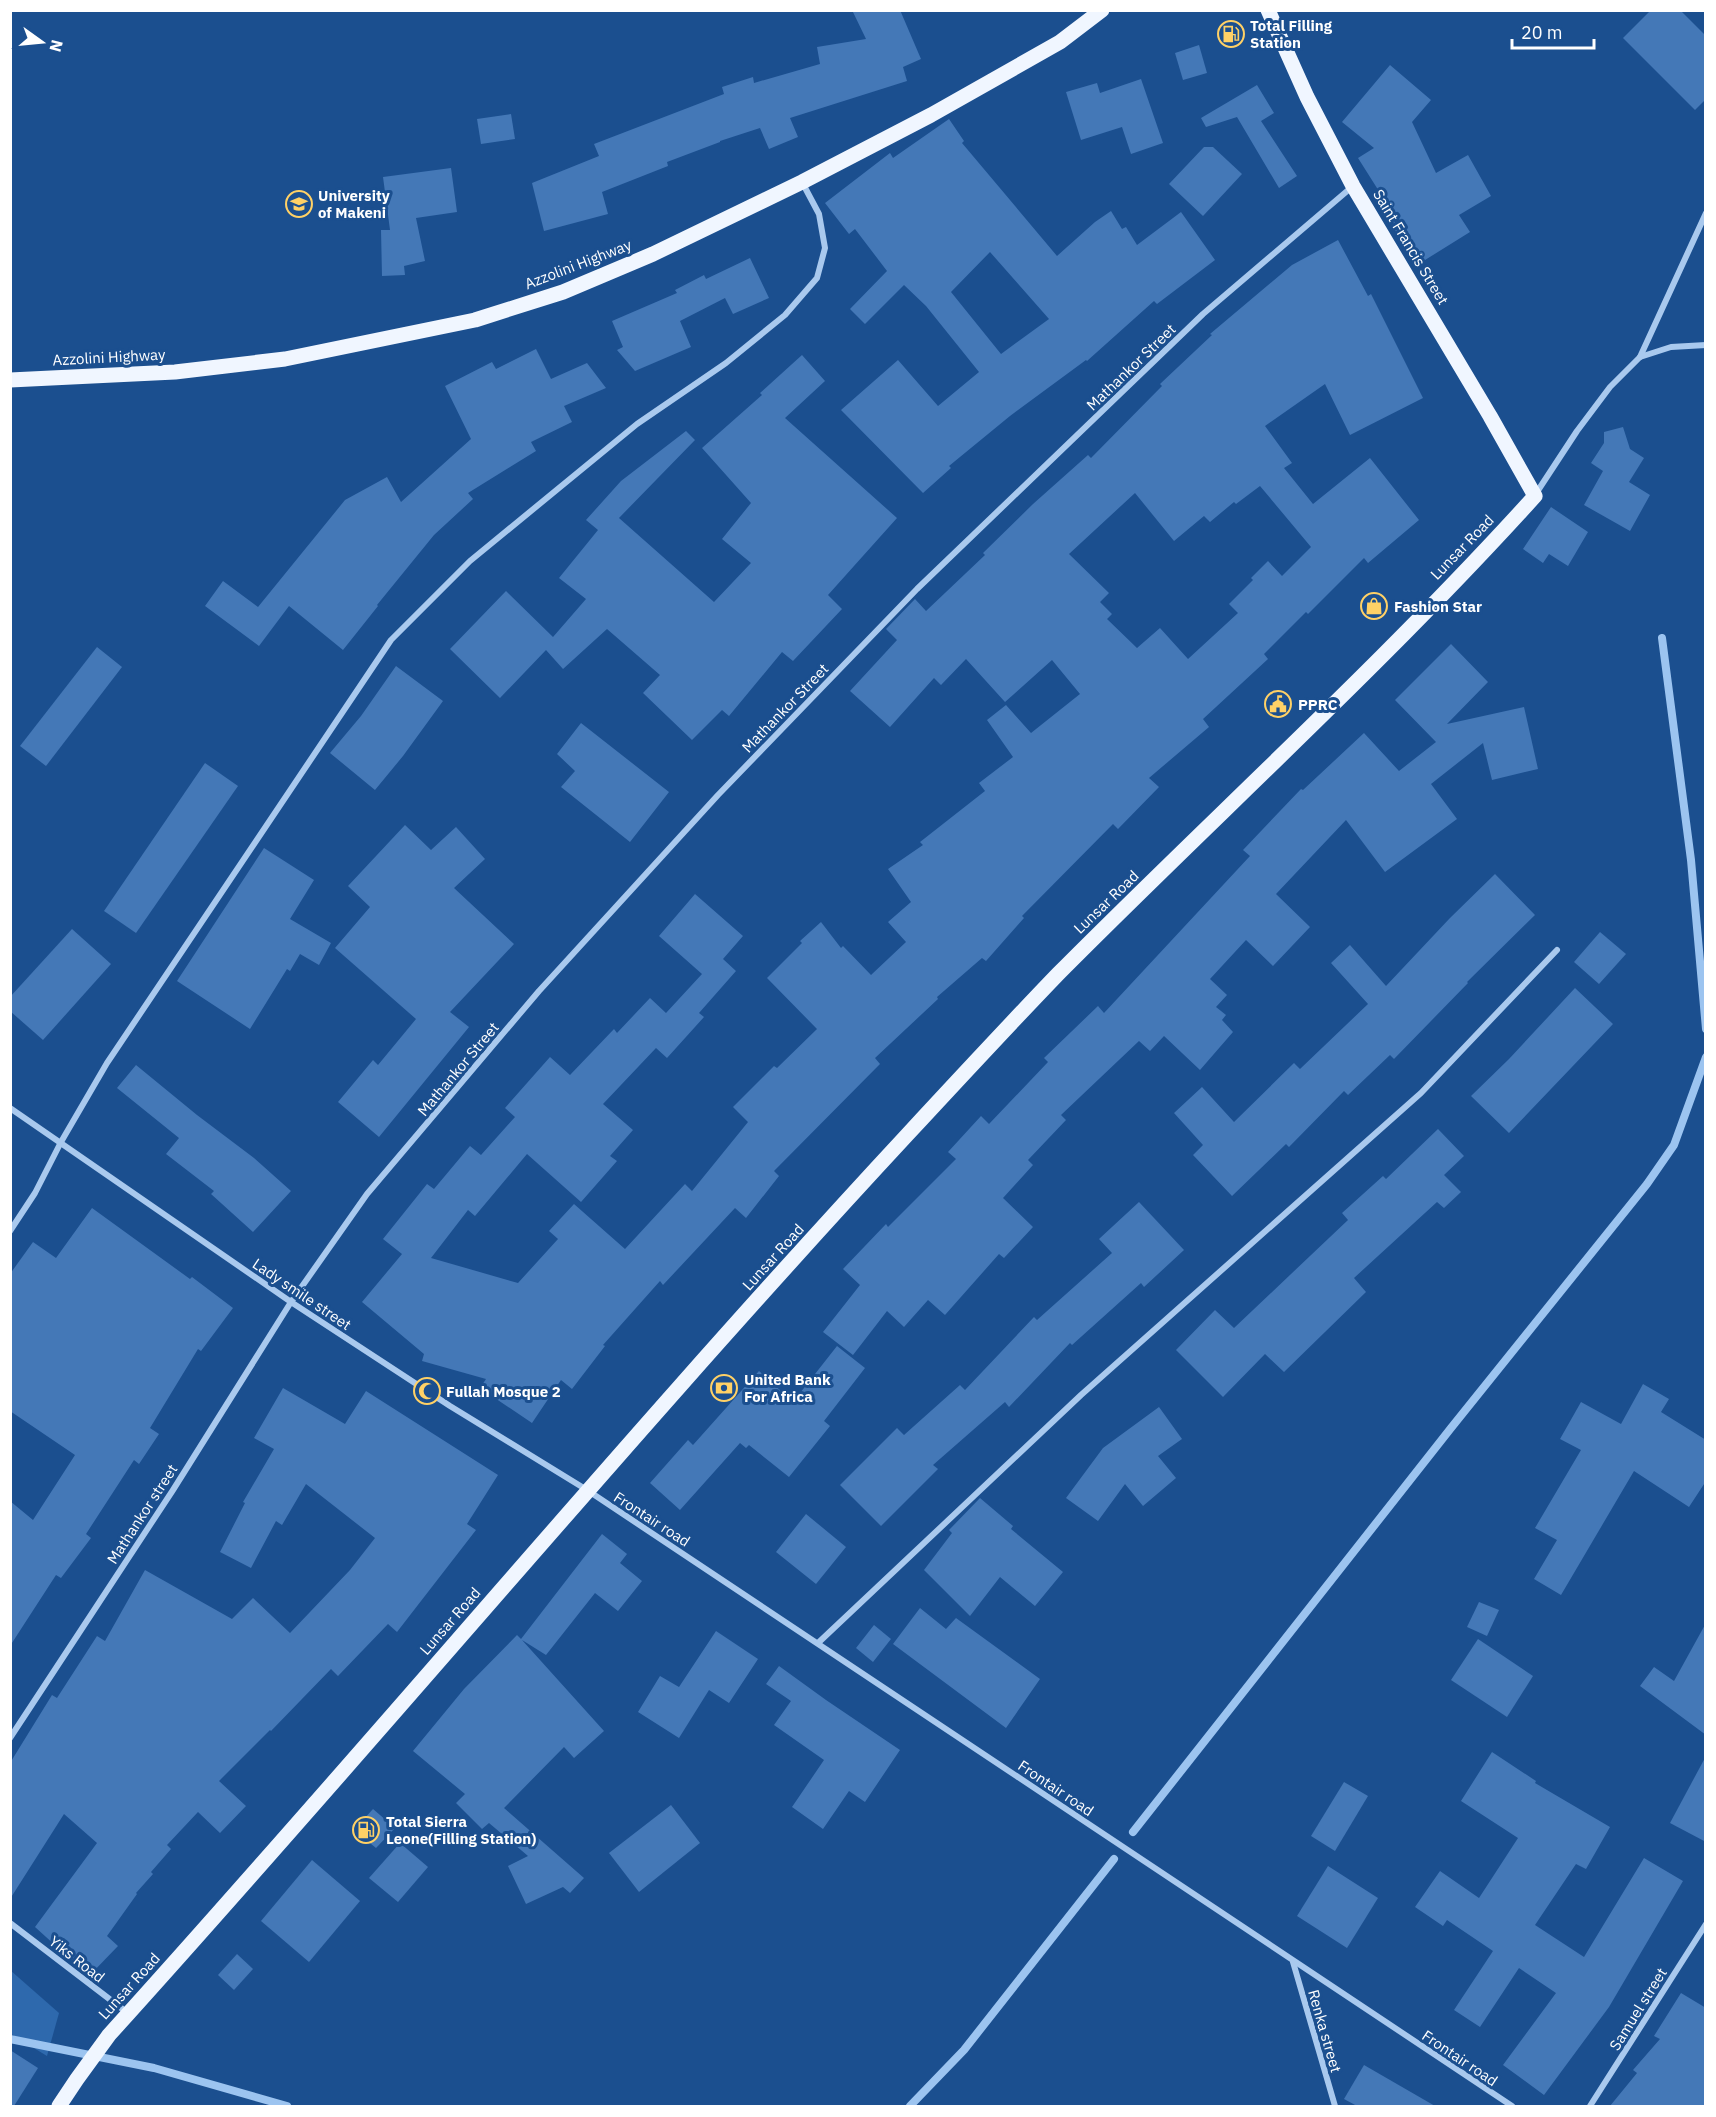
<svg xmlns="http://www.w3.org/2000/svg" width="1716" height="2117" font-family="'IBM Plex Sans',sans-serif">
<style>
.green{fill:#2e69ad}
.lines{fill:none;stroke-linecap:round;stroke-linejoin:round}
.stream{stroke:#9cc4f0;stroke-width:8}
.building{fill:#4478b7;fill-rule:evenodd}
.street{stroke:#a9c9ee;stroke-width:6}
.primary{stroke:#f0f6ff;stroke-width:15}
.labels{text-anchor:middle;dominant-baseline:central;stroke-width:6;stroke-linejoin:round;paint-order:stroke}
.poi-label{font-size:15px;font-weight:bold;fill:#fff;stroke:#1b4f8f;text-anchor:start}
.street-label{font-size:15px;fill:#fff;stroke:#1b4f8f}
</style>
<rect width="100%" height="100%" fill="#1b4f8f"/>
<path class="green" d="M10,1970L59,2013L47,2056L11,2034Z"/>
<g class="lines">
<g class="stream">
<path d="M1662,638L1691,860L1706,1029"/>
<path d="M1133,1832L1451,1428L1647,1184L1674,1145L1706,1057"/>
<path d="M10,2039L154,2068L287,2106"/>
<path d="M910,2106L964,2050L1114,1859"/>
</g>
</g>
<g class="building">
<path d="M852,10H900L921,59L903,67L907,81L790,118L798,137L769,149L760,128L720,141V142L667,162L668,166L602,192L608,214L544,231L532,183L599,156L594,144L724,94L722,87L753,77L754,83L820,64L817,47L866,39Z"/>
<path d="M1651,10H1680L1706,36V99L1695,110L1623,38Z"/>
<path d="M1199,45L1207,73L1183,80L1175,53Z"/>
<path d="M1390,65L1431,100L1412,122L1436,173L1468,155L1491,196L1459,215L1470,232L1417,265L1388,219L1394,215L1358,158L1374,148L1342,122Z"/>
<path d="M1141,79L1163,143L1131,154L1122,127L1081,140L1066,92L1097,83L1100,93Z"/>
<path d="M1257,85L1274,113L1261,121L1297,176L1279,188L1237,117L1206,127L1201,118Z"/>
<path d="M511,114L515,139L481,144L477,119Z"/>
<path d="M949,119L964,141L962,143L1057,256L1095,222L1111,211L1122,229L1126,227L1137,245L1181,212L1215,260L1157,304L1154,301L1087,361L1086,360L1010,416L949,466L951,468L923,493L841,410L898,360L938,406L979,372L926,306L904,285L865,324L850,309L887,271L855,229L849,234L825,203L890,153L893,158ZM990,252L1049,319L1001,354L951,292Z"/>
<path d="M1204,147H1213L1242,174L1203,216L1169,184Z"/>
<path d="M451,168L457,212L416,218L425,261L404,266L405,275L382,276L381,230H390L383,177Z"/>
<path d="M1338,240L1368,296L1371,294L1423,398L1350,435L1325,384L1265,426L1292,463L1284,468L1313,504L1370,458L1419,520L1368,563L1364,558L1308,614L1306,612L1264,654L1268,659L1203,719L1209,727L1149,778L1159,787L1118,829L1113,824L1022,916L1024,918L986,961L982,958L937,997L938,999L875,1058L880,1064L774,1171L779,1176L746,1218L735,1208L663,1285L660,1281L603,1345L605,1346L572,1389L561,1380L532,1423L480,1388L486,1379L422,1361L424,1354L362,1302L402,1254L383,1239L427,1184L434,1189L470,1146L481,1155L515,1117L505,1108L550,1057L570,1075L614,1029L617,1033L650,998L666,1013L702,974L659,936L695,894L743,936L723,959L736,971L699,1013L704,1017L667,1058L656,1048L603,1104L633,1130L610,1156L617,1161L581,1202L527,1154L475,1216L468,1210L431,1258L518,1283L558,1239L549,1231L574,1204L625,1249L685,1184L692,1191L748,1122L733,1107L774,1066L777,1068L817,1029L767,978L802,943L800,941L821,922L841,948L843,946L871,975L906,942L888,922L911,902L888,869L923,845L920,842L985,791L979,783L1013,757L987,720L1006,705L1031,733L1080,694L1052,660L1005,702L966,659L941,685L934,678L890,727L850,691L897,640L886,629L915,599L926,611L985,555L983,553L1033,504L1088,455L1091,458L1162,386L1160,384L1212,335L1210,334L1292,265ZM1260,486L1311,547L1282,576L1268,561L1251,578L1253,580L1229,604L1238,613L1188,659L1160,628L1137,648L1107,619L1112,614L1100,602L1109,593L1069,554L1135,493L1174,541L1204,516L1210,522L1234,502L1236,504Z"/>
<path d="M750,258L769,298L733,314L725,298L680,321L691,347L635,371L617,350L623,347L612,321L677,293L675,290L704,275L706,279Z"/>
<path d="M536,349L551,379L587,363L606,388L564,406L572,422L531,442L536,451L468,493L473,499L434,535L377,605L378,606L343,650L289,606L259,646L205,606L223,581L258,607L345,500L387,477L401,502L471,439L445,386L492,362L496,369Z"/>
<path d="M802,355L825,381L785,418L897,518L828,595L842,609L793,661L782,652L729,716L722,710L692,740L643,693L660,675L607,629L563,669L546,650L500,698L450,649L506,591L553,637L586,599L559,578L598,530L586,520L621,481L686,431L695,440L619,518L714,602L751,563L722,539L751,503L702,448L762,395L760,393Z"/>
<path d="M1623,427L1630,449L1644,458L1629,482L1650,495L1630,531L1584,505L1603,471L1591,463L1604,443V432Z"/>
<path d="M1551,507L1588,532L1568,566L1549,554L1543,563L1523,549Z"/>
<path d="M1451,644L1488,682L1447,724L1524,707L1538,769L1492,780L1483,743L1431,784L1457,819L1385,872L1346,820L1276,894L1310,927L1273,966L1246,940L1210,979L1227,995L1216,1007L1226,1015L1222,1020L1233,1032L1200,1070L1164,1036L1150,1051L1139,1041L1061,1115L1066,1120L1028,1160L1033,1165L1003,1198L1033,1227L1004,1258L999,1254L945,1315L928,1300L904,1327L887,1311L853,1355L823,1332L860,1285L843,1269L886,1224L888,1227L956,1159L948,1152L981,1116L989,1124L1048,1062L1044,1058L1098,1006L1104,1013L1250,856L1243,850L1301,789L1303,790L1364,733L1399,771L1436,742L1395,700Z"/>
<path d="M97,647L122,667L46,766L20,746Z"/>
<path d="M396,666L443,701L403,756L375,790L330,753L361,716Z"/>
<path d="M581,723L669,792L630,842L561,787L575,771L557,754Z"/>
<path d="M205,763L238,786L136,933L104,911Z"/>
<path d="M405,825L431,850L456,827L485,859L454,888L514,944L450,1012L469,1027L379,1137L338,1102L373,1060L378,1065L416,1019L335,948L370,907L348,886Z"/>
<path d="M264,848L314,880L290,919L331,943L319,965L300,954L290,971L287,969L250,1029L177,981Z"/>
<path d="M1495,874L1535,915L1467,982L1468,983L1394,1059L1390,1055L1348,1095L1344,1091L1289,1147L1286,1144L1232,1196L1193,1155L1203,1145L1174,1113L1202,1087L1234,1122L1294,1063L1300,1069L1368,1004L1331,963L1350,945L1386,986L1450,918Z"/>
<path d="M72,929L111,964L43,1040L10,1011V997Z"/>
<path d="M1600,932L1626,954L1599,984L1574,962Z"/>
<path d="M1575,988L1613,1024L1509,1133L1471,1096L1509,1059Z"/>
<path d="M136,1065L197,1115L254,1158L291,1191L253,1232L211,1194L214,1191L166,1154L179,1138L117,1088Z"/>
<path d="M1438,1129L1464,1156L1444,1175L1461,1192L1444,1208L1437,1202L1354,1278L1366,1292L1284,1372L1265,1354L1223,1397L1176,1350L1215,1310L1234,1328L1348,1220L1342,1213L1383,1176L1386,1179Z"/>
<path d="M1139,1202L1184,1250L1144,1287L1141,1283L1072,1345L1070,1343L1009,1407L1005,1402L933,1465L938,1469L881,1526L840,1485L897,1428L904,1435L960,1385L965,1390L1034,1317L1037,1320L1112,1253L1099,1239Z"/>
<path d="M92,1208L190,1279L192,1277L233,1308L201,1351L198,1349L150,1428L159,1434L139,1464L134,1460L86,1534L91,1538L61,1578L56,1575L10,1646V1501L33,1520L75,1455L10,1411V1274L33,1242L56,1258Z"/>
<path d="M837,1346L865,1368L824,1421L830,1426L789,1477L749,1445L746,1448L740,1443L680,1510L650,1483L688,1440L693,1445L759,1371L793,1402Z"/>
<path d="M1643,1384L1669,1399L1661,1412L1706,1440V1481L1689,1507L1634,1471L1561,1595L1534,1579L1557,1540L1535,1528L1581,1450L1560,1439L1581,1402L1621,1424Z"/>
<path d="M283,1388L345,1424L366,1391L498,1475L467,1524L476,1530L397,1632L388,1624L338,1676L331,1669L271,1731L270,1730L219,1781L246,1806L220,1833L198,1812L167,1845L171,1849L151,1872L153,1874L136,1893L137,1894L107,1936L118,1946L89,1976L35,1927L97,1843L64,1814L10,1899V1763L52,1695L57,1698L97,1636L105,1641L145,1570L232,1619L253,1598L290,1633L350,1570L375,1538L306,1484L282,1525L276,1521L251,1568L220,1552L245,1503L243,1502L274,1449L254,1438Z"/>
<path d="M1159,1407L1182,1439L1158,1456L1176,1478L1143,1506L1125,1484L1098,1521L1066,1498L1103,1448Z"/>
<path d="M980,1498L1013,1526L1011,1529L1063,1572L1035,1606L1000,1577L970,1616L924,1570L952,1533L949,1530Z"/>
<path d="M806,1514L846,1547L816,1584L776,1552Z"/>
<path d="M602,1534L627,1554L620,1563L642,1581L618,1611L595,1593L546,1655L522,1640L604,1731L574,1758L564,1747L504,1808L584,1878L570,1893L563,1887L526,1904L508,1866L528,1856L489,1823L482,1829L456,1803L465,1794L413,1751L464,1689L517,1635L521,1639Z"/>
<path d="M1479,1602L1499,1610L1487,1636L1467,1627Z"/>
<path d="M920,1608L946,1629L956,1618L1040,1679L1006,1728L893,1644Z"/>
<path d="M1706,1623V1735L1640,1686L1654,1667L1674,1681Z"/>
<path d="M874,1625L891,1639L873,1662L856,1648Z"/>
<path d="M716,1631L758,1659L729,1703L709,1690L679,1738L638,1712L660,1676L679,1687Z"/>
<path d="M1478,1639L1533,1676L1507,1717L1451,1680Z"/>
<path d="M779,1666L826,1700L900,1750L865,1802L849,1791L823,1829L792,1807L824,1760L774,1725L791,1701L766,1684Z"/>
<path d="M1492,1752L1536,1781L1535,1783L1610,1827L1586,1869L1576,1864L1535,1925L1584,1957L1644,1858L1683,1881L1609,2007L1544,2095L1503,2065L1556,1993L1519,1968L1480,2027L1454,2010L1493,1951L1447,1920L1443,1926L1415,1907L1440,1871L1479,1898L1518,1838L1461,1801Z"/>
<path d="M1706,1756V1842L1670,1823Z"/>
<path d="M1344,1782L1368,1796L1335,1851L1311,1836Z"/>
<path d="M671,1805L700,1843L639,1892L609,1853Z"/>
<path d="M373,1809L395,1828L376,1848L354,1830Z"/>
<path d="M400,1843L428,1867L398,1902L369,1878Z"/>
<path d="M312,1860L360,1901L309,1962L261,1921Z"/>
<path d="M1328,1866L1378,1898L1347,1948L1297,1916Z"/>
<path d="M237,1954L253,1969L234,1990L218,1975Z"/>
<path d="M1681,1993L1706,2008V2106H1610L1637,2073L1633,2070L1660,2039L1654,2036Z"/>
<path d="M10,2050L38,2068L14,2106H10Z"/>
<path d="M1364,2065L1435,2106H1357L1344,2099Z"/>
</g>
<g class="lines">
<g class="street">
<path d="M1640,357L1706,213"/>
<path d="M1535,495L1577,431L1610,387L1640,357L1671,347L1706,345"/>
<path d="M10,1108L291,1302L450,1406L587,1490L1512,2106"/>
<path d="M10,1231L35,1193L61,1142L107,1063L391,640L470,561L637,424L726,363L785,315L817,278L825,248L819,214L802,182"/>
<path d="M818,1643L1081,1395L1421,1093L1557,950"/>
<path d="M10,1738L173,1490L291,1302L367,1194L539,991L718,795L917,589L1203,314L1353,186"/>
<path d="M10,1923L129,2014"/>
<path d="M1293,1962L1335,2106"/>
<path d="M1590,2106L1706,1924"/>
</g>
<g class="primary">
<path d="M10,380L175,372L285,359L475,320L563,292L653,254L802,182L931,115L1060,42L1102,10"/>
<path d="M59,2106L77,2079L109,2035C378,1738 634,1429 907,1135C957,1081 1007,1027 1058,974C1217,814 1384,663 1535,496L1490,416L1353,186L1307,97L1268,10"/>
</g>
</g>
<defs>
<symbol id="fuel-ring" viewBox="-11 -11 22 22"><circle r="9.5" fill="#1b4f8f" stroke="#ffd166" stroke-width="1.5"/><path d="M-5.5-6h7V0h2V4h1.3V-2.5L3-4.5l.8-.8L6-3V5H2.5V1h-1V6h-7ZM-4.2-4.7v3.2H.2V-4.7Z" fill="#ffd166"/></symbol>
<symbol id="university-ring" viewBox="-11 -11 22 22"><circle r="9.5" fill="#1b4f8f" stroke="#ffd166" stroke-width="1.5"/><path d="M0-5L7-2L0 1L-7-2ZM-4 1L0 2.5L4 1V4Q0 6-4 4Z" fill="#ffd166"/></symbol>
<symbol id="shop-ring" viewBox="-11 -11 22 22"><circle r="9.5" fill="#1b4f8f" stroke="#ffd166" stroke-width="1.5"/><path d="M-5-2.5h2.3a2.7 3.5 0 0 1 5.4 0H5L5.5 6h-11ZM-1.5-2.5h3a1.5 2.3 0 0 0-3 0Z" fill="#ffd166"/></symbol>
<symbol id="civic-ring" viewBox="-11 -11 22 22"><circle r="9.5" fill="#1b4f8f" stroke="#ffd166" stroke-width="1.5"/><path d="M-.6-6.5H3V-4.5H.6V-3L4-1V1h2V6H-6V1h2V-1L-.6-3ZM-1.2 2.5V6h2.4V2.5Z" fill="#ffd166"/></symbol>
<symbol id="bank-ring" viewBox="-11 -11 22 22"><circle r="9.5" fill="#1b4f8f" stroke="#ffd166" stroke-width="1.5"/><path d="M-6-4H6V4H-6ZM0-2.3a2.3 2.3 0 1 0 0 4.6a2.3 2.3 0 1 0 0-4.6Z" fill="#ffd166"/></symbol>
<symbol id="mosque-ring" viewBox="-11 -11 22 22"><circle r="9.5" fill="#1b4f8f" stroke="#ffd166" stroke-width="1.5"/><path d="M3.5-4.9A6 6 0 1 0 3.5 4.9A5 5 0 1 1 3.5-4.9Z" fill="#ffd166"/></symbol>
</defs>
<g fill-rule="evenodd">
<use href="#fuel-ring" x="1216" y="19" width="30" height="30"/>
<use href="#university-ring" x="284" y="189" width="30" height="30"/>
<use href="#shop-ring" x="1359" y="591" width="30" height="30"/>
<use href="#civic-ring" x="1263" y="689" width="30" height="30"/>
<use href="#bank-ring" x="709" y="1373" width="30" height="30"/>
<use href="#mosque-ring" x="412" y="1376" width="30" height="30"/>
<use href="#fuel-ring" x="351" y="1815" width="30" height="30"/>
</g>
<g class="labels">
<g class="poi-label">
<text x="1250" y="25">Total Filling<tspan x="1250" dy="17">Station</tspan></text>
<text x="318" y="195">University<tspan x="318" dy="17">of Makeni</tspan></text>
<text x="1394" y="606">Fashion Star</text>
<text x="1298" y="704">PPRC</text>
<text x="744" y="1379">United Bank<tspan x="744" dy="17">For Africa</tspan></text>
<text x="446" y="1391">Fullah Mosque 2</text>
<text x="386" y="1821">Total Sierra<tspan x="386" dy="17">Leone(Filling Station)</tspan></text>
</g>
<g class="street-label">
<text transform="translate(1411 247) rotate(59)">Saint Francis Street</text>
<text transform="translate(578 264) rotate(-21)">Azzolini Highway</text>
<text transform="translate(109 357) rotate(-3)">Azzolini Highway</text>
<text transform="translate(1131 367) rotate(-44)">Mathankor Street</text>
<text transform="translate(1462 547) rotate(-46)">Lunsar Road</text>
<text transform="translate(785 708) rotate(-46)">Mathankor Street</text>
<text transform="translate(1106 902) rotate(-44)">Lunsar Road</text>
<text transform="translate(458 1069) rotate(-50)">Mathankor Street</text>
<text transform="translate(773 1257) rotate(-48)">Lunsar Road</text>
<text transform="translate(302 1294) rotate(34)">Lady smile street</text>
<text transform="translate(142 1514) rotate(-57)">Mathankor street</text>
<text transform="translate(652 1519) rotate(33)">Frontair road</text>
<text transform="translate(450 1621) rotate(-49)">Lunsar Road</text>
<text transform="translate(1056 1788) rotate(34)">Frontair road</text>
<text transform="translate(77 1959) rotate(38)">Yiks Road</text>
<text transform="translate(129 1986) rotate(-48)">Lunsar Road</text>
<text transform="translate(1638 2009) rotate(-58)">Samuel street</text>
<text transform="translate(1325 2031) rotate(74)">Renka street</text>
<text transform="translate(1460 2058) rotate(34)">Frontair road</text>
</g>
</g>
<rect width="1716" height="2117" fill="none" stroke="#ffffff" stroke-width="24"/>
<g transform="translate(42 42) rotate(105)" stroke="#1b4f8f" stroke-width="4.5" paint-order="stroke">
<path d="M0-4.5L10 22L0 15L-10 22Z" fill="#ffffff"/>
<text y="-9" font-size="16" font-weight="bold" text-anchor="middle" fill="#ffffff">N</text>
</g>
<path d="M1512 39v9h82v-9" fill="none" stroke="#ffffff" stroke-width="3"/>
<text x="1521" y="39" font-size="18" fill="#ffffff" stroke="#1b4f8f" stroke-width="4.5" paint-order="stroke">20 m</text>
</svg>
